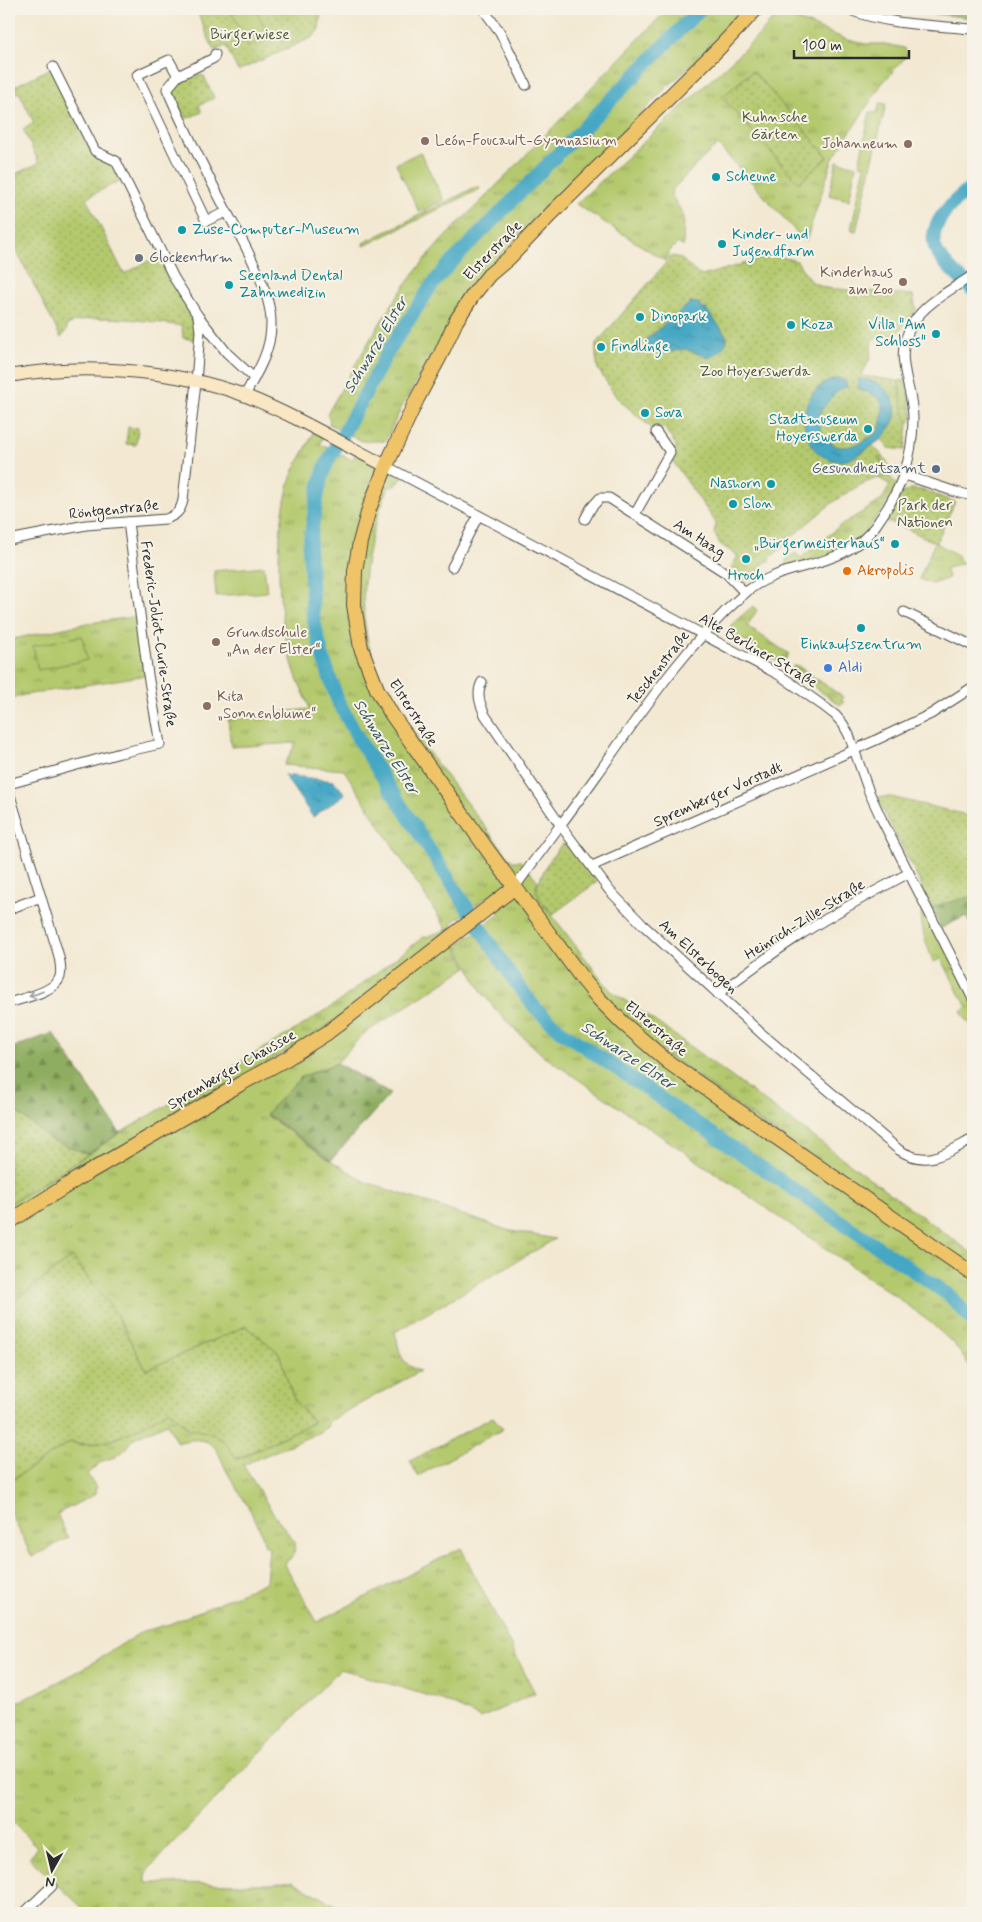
<svg xmlns="http://www.w3.org/2000/svg" width="982" height="1922" font-family="Mynerve,sans-serif">
<style>
.grass{fill:url(#grass-tufts);stroke:#707a4c;fill-rule:evenodd}
.forest{fill:url(#forest-firs);stroke:#5d6c46}
.park{fill:url(#park-dots);stroke:#707a4c}
.pitch{fill:#b4c96d;stroke:#707a4c}
.water{fill:url(#water-ripples);stroke:#386978}
.lines{fill:none;stroke-linecap:round;stroke-linejoin:round}
.river{stroke:#44a7c4;stroke-width:14}
.street-casing{stroke:#494844;stroke-width:11}
.secondary-casing{stroke:#494844;stroke-width:14}
.primary-casing{stroke:#494844;stroke-width:16}
.street{stroke:#fff;stroke-width:9}
.secondary{stroke:#f9e7c3;stroke-width:12}
.primary{stroke:#efc469;stroke-width:14}
.oneway{stroke:#a0a0a0}
.education-dot{fill:#8d6e63;stroke:#f7f3e8;stroke-width:2}
.culture-dot{fill:#0f9aa8;stroke:#f7f3e8;stroke-width:2}
.worship-dot{fill:#6b7280;stroke:#f7f3e8;stroke-width:2}
.service-dot{fill:#5c6f8a;stroke:#f7f3e8;stroke-width:2}
.food-dot{fill:#e8710a;stroke:#f7f3e8;stroke-width:2}
.shop-dot{fill:#3f7fe0;stroke:#f7f3e8;stroke-width:2}
.labels{text-anchor:middle;dominant-baseline:central;stroke-width:4;stroke-linejoin:round;paint-order:stroke}
.park-label{font-size:15px;fill:#545a3f;stroke:#f7f3e8}
.education-label{font-size:15px;fill:#785e54;stroke:#f7f3e8;text-anchor:start}
.culture-label{font-size:15px;fill:#0d838f;stroke:#f7f3e8;text-anchor:start}
.street-label{font-size:15px;fill:#2b2b2b;stroke:#f7f3e8}
.worship-label{font-size:15px;fill:#5b616d;stroke:#f7f3e8;text-anchor:start}
.service-label{font-size:15px;fill:#4e5e75;stroke:#f7f3e8;text-anchor:end}
.food-label{font-size:15px;fill:#c56008;stroke:#f7f3e8;text-anchor:start}
.shop-label{font-size:15px;fill:#366cbe;stroke:#f7f3e8;text-anchor:start}
.water-label{font-size:16px;font-style:italic;fill:#345661;stroke:#f7f3e8}
</style>
<defs>
<pattern id="grass-tufts" width="24" height="20" patternUnits="userSpaceOnUse" patternTransform="scale(1.25)"><rect width="24" height="20" fill="#b4c96d"/><path d="M3 7l-1-3M5 7V3M7 7l1-3M15 17l-1-3M17 17v-4M19 17l1-3" fill="none" stroke="#93a35a"/></pattern>
<pattern id="forest-firs" width="22" height="20" patternUnits="userSpaceOnUse" patternTransform="scale(1.25)"><rect width="22" height="20" fill="#8fad60"/><path d="M5 1l3.5 6h-7zM16 11l3.5 6h-7z" fill="#758d4f"/></pattern>
<pattern id="park-dots" width="8" height="8" patternUnits="userSpaceOnUse" patternTransform="scale(1.25)"><rect width="8" height="8" fill="#b4c96d"/><path d="M2 2h.1M6 6h.1" fill="none" stroke="#93a35a" stroke-width="1.8" stroke-linecap="round"/></pattern>
<pattern id="water-ripples" width="26" height="14" patternUnits="userSpaceOnUse" patternTransform="scale(1.25)"><rect width="26" height="14" fill="#44a7c4"/><path d="M2 4q2-2 4 0t4 0M15 11q2-2 4 0t4 0" fill="none" stroke="#39889f"/></pattern>
</defs>
<rect width="100%" height="100%" fill="#f7f3e8"/>
<filter id="ink" filterUnits="userSpaceOnUse"><feTurbulence type="fractalNoise" baseFrequency=".02" numOctaves="2"/><feDisplacementMap in="SourceGraphic" scale="10" xChannelSelector="R" yChannelSelector="G"/><feConvolveMatrix kernelMatrix="1 2 1 2 8 2 1 2 1" color-interpolation-filters="sRGB"/></filter>
<filter id="wash" filterUnits="userSpaceOnUse"><feTurbulence type="fractalNoise" baseFrequency=".0096" numOctaves="4" result="noise"/><feDisplacementMap in="SourceGraphic" scale="20" xChannelSelector="R" yChannelSelector="G"/><feGaussianBlur stdDeviation="1.12" result="paint"/><feColorMatrix in="noise" values="0 0 0 0 0 0 0 0 0 0 0 0 0 0 0 0 0 1.4 0 .05"/><feComposite in="paint" operator="in"/></filter>
<g filter="url(#wash)">
<rect width="100%" height="100%" fill="#f3e9d3"/>
<g class="grass">
<path d="M668,9H744L694,63L668,86L484,272L453,318L407,397L385,441H362L329,424L330,420L327,414C356,365 383,312 419,267C442,237 471,212 497,185C554,126 611,67 668,9Z"/>
<path d="M778,12L848,40L866,44H885L904,48L908,54L881,85L833,158L806,241L800,236L718,145L703,158L671,191L672,196L684,216L683,247L678,243L668,253L670,255L665,261L576,204L738,55L761,33ZM752,71L828,157L798,183L723,97Z"/>
<path d="M973,181V194C958,205 933,223 940,246C944,259 958,270 967,279L958,285C949,275 937,264 932,251C921,223 952,194 973,181Z"/>
<path d="M905,380L913,417L908,424L902,405L899,381Z"/>
<path d="M315,429L324,434L320,444L352,460L357,451L403,477L397,485L389,487C364,544 353,609 376,668C387,697 406,722 424,746C452,785 482,823 512,861H521L538,881L536,885L541,901L610,990L673,1034L973,1254V1273L624,1024L515,888L623,1025L973,1275V1371L954,1344L931,1323L898,1298L544,1056L512,1027L495,1009L482,992L457,945L500,914L487,897L452,923L454,926L363,1004L9,1221V1204L60,1173L120,1133L300,1027L337,1003L422,938L447,930L344,770L284,765L296,743L231,747L228,718L310,709C305,694 297,681 293,666C276,613 274,538 289,484C294,464 308,448 315,429Z"/>
<path d="M882,455L893,472L889,476L899,487L857,543L786,573V560L795,553L801,558L841,525L882,500L890,485L877,477L889,475L879,458Z"/>
<path d="M935,542L957,555L958,559L963,563L945,569L949,578L932,584L919,579Z"/>
<path d="M753,606L757,610L747,626L789,654L782,664L731,633L730,627L732,624Z"/>
<path d="M140,616L147,675L24,695L9,699V640L83,624Z"/>
<path d="M794,665L798,666L843,697L841,700L844,702L840,705L791,671Z"/>
<path d="M924,901L973,1000V1029L961,1012L968,1007L959,994L942,959L933,962C927,944 916,920 924,901Z"/>
<path d="M452,939L467,967L362,1035L337,1063L301,1077L266,1115L325,1157L366,1182L507,1230L555,1239L395,1332C400,1351 399,1364 420,1371L329,1421L327,1427L318,1433L243,1465L275,1516L294,1541L295,1551L291,1558L284,1563L317,1622L461,1548L535,1693L481,1718L442,1700L340,1669L146,1872V1883L270,1884L292,1881L350,1913H88L29,1858L37,1847L9,1819V1705L27,1698L81,1670L143,1631L170,1624L266,1582L269,1548L265,1546C259,1518 240,1496 226,1470C222,1462 219,1450 211,1444C201,1437 187,1440 177,1443L167,1423L134,1438L126,1449L115,1457L102,1461L87,1474L96,1487L95,1494L57,1514L68,1538L32,1557L9,1509V1482L70,1442C103,1453 140,1426 169,1411L189,1429L207,1432L223,1440L238,1459L314,1422L298,1405L292,1395L279,1353L246,1326L146,1370L116,1314L73,1258L14,1302L9,1308V1223L242,1084Z"/>
<path d="M493,1417L503,1429L418,1476L410,1461Z"/>
</g>
<g class="forest">
<path d="M891,9H973V18Z"/>
<path d="M973,896V930L966,916L941,928L931,907Z"/>
<path d="M53,1033L120,1133L88,1154L51,1140L9,1106V1049Z"/>
<path d="M337,1063L390,1094L331,1160L266,1114L301,1077Z"/>
</g>
<g class="park">
<path d="M196,9H329L321,14L319,29L313,37L238,71L226,46L214,51Z"/>
<path d="M53,67L95,150L111,157L125,178L86,198L124,274L162,254L196,313L199,340L183,338L182,326C155,322 88,311 66,326L67,329L61,338L9,236V177L39,163L23,129L34,123L19,92L9,97V89Z"/>
<path d="M753,71L828,157L798,183L722,97Z"/>
<path d="M195,74L204,76L214,98L199,105L202,112L188,118L185,117L173,93L178,82Z"/>
<path d="M774,255L797,261L810,281L825,288L913,295L916,310C894,331 909,336 872,339L870,359L862,374L863,376L899,381L902,405L908,424L905,450L888,448L882,439L872,445L882,455L879,458L889,476C850,481 815,518 786,542L784,546L770,558V561H767L762,565V571H756V575L747,582L743,577V574L731,568L738,556L720,544L714,533L716,523L672,460L670,452L677,447L664,427L656,432L617,398L598,369L596,356V344L672,256C686,257 690,271 702,276Z"/>
<path d="M128,427L138,428L136,445L126,444Z"/>
<path d="M911,489L922,490L955,502L936,543L901,526L885,521C892,510 897,493 911,489Z"/>
<path d="M876,797H891L963,814L973,821V896L931,907L914,870Z"/>
<path d="M566,844L574,853L597,882L553,914L541,901L536,888L547,864L561,845Z"/>
<path d="M9,1106L51,1140L88,1154L9,1204Z"/>
<path d="M72,1257L116,1314L146,1370L246,1326L279,1353L292,1395L298,1405L314,1422L237,1459L223,1440L207,1432L189,1429L169,1411C140,1426 104,1452 70,1442L9,1482V1308L22,1295Z"/>
</g>
<g class="pitch">
<path d="M230,9H255L268,34L266,40L252,46L247,44Z"/>
<path d="M880,103L886,104L856,231L851,230L865,165L859,164L870,112L877,113Z"/>
<path d="M420,152L444,200L419,212L396,164Z"/>
<path d="M837,161L856,166L849,200L829,195Z"/>
<path d="M478,186L480,189L364,246L363,243Z"/>
<path d="M264,566L267,592L216,596L214,571Z"/>
<path d="M82,636L87,660L38,670L33,646Z"/>
</g>
<g class="water">
<path d="M691,302L699,303L702,309H706L726,335L727,342L719,352L709,358L685,349L668,352H651L646,347V340Z"/>
<path d="M839,378L845,380L847,387C839,389 837,392 831,398C827,403 822,408 820,414C816,429 828,448 844,447C856,447 870,438 879,431C885,404 887,398 858,389L859,379C864,379 870,380 874,382C889,387 901,407 893,422C885,438 878,442 864,451C858,454 853,459 847,460C799,469 785,389 839,378Z"/>
<path d="M284,775L334,781L345,794L313,817Z"/>
</g>
<g class="lines">
<g class="river">
<path d="M700,9L446,268L432,285L389,350L325,467L318,492L309,546L313,617L322,654L337,699L360,742L513,979L537,1010L560,1030L950,1296L973,1321"/>
<path d="M973,187C955,199 925,225 936,250C943,265 961,278 973,290"/>
</g>
</g>
</g>
<g filter="url(#ink)">
<g class="lines">
<defs>
<g id="street">
<path d="M483,9L500,32L526,85"/>
<path d="M847,9C887,25 931,25 973,29"/>
<path d="M215,54L214,58L178,76L167,89C185,131 206,172 227,212C243,242 272,291 271,325C271,351 257,373 245,395"/>
<path d="M178,76L169,60L137,75L206,221L227,212"/>
<path d="M199,317L227,353L254,378"/>
<path d="M386,466L781,676L822,705L835,715L843,724L849,735L869,792L882,820L973,999"/>
<path d="M905,475L956,492L973,496"/>
<path d="M635,514L670,452L656,432"/>
<path d="M585,519L591,508L600,498H609L726,573L745,593"/>
<path d="M9,540L86,525L166,519C176,515 181,511 183,500L196,382L200,331L198,316L174,278L116,161L95,151L53,67"/>
<path d="M452,567L478,516"/>
<path d="M904,612L973,646"/>
<path d="M482,682C476,693 480,704 485,715L561,826L609,890L643,925L762,1034L899,1150C928,1168 946,1153 973,1139"/>
<path d="M9,784L120,753L160,744L148,675L128,522"/>
<path d="M9,792L58,953C60,961 62,969 60,977C55,992 23,998 9,1003"/>
<path d="M592,866L874,741L931,714L973,687"/>
<path d="M515,887C542,849 570,813 597,775C642,711 685,646 744,594C782,559 842,573 876,525C900,491 913,461 913,419C913,383 891,358 913,323C926,302 953,289 973,275"/>
<path d="M9,909L41,897"/>
<path d="M718,994C746,973 773,952 802,934C837,911 873,892 909,873"/>
<path d="M24,1913L52,1886"/>
</g>
<path id="secondary" d="M9,376C82,363 176,369 246,396C294,415 339,442 386,466"/>
<g id="primary">
<path d="M756,9L719,48L550,215L509,258L489,275L473,295L456,321L440,356L417,399L386,466L369,509L360,542L355,571L354,605L361,648L377,689L392,715L489,852L581,977L599,999L624,1024L668,1062L973,1274"/>
<path d="M9,1222L77,1179L242,1083L286,1059L327,1033L515,887"/>
</g>
</defs>
<use href="#street" class="street-casing"/>
<use href="#secondary" class="secondary-casing"/>
<use href="#primary" class="primary-casing"/>
<use href="#street" class="street"/>
<use href="#secondary" class="secondary"/>
<use href="#primary" class="primary"/>
</g>
<defs><path id="oneway-shaft" d="M-6 0H5M1.5-3L5.5 0L1.5 3" fill="none" stroke-width="1.6" stroke-linecap="round" stroke-linejoin="round" transform="scale(1.25)"/></defs>
<use class="oneway" href="#oneway-shaft" transform="translate(36 994) rotate(160)"/>
</g>
<g class="education-dot">
<circle cx="425" cy="141" r="5"/>
<circle cx="908" cy="144" r="5"/>
<circle cx="903" cy="282" r="5"/>
<circle cx="216" cy="642" r="5"/>
<circle cx="207" cy="706" r="5"/>
</g>
<g class="culture-dot">
<circle cx="716" cy="177" r="5"/>
<circle cx="182" cy="230" r="5"/>
<circle cx="722" cy="244" r="5"/>
<circle cx="229" cy="285" r="5"/>
<circle cx="640" cy="317" r="5"/>
<circle cx="791" cy="325" r="5"/>
<circle cx="936" cy="334" r="5"/>
<circle cx="601" cy="347" r="5"/>
<circle cx="645" cy="413" r="5"/>
<circle cx="868" cy="429" r="5"/>
<circle cx="771" cy="484" r="5"/>
<circle cx="733" cy="504" r="5"/>
<circle cx="895" cy="544" r="5"/>
<circle cx="746" cy="559" r="5"/>
<circle cx="861" cy="628" r="5"/>
</g>
<circle class="worship-dot" cx="139" cy="258" r="5"/>
<circle class="service-dot" cx="936" cy="469" r="5"/>
<circle class="food-dot" cx="847" cy="571" r="5"/>
<circle class="shop-dot" cx="828" cy="668" r="5"/>
<g class="labels">
<g class="park-label">
<text x="250" y="35">Bürgerwiese</text>
<text x="775" y="118">Kuhnsche<tspan x="775" dy="17">Gärten</tspan></text>
<text x="755" y="372">Zoo Hoyerswerda</text>
<text x="925" y="506">Park der<tspan x="925" dy="17">Nationen</tspan></text>
</g>
<g class="education-label">
<text x="435" y="141">León-Foucault-Gymnasium</text>
<text x="898" y="144" text-anchor="end">Johanneum</text>
<text x="893" y="273" text-anchor="end">Kinderhaus<tspan x="893" dy="17">am Zoo</tspan></text>
<text x="226" y="633">Grundschule<tspan x="226" dy="17">„An der Elster“</tspan></text>
<text x="217" y="697">Kita<tspan x="217" dy="17">„Sonnenblume“</tspan></text>
</g>
<g class="culture-label">
<text x="726" y="177">Scheune</text>
<text x="192" y="230">Zuse-Computer-Museum</text>
<text x="732" y="235">Kinder- und<tspan x="732" dy="17">Jugendfarm</tspan></text>
<text x="239" y="276">Seenland Dental<tspan x="239" dy="17">Zahnmedizin</tspan></text>
<text x="650" y="317">Dinopark</text>
<text x="801" y="325">Koza</text>
<text x="926" y="325" text-anchor="end">Villa "Am<tspan x="926" dy="17">Schloss"</tspan></text>
<text x="611" y="347">Findlinge</text>
<text x="655" y="413">Sova</text>
<text x="858" y="420" text-anchor="end">Stadtmuseum<tspan x="858" dy="17">Hoyerswerda</tspan></text>
<text x="761" y="484" text-anchor="end">Nashorn</text>
<text x="743" y="504">Slon</text>
<text x="885" y="544" text-anchor="end">„Bürgermeisterhaus“</text>
<text x="746" y="576" text-anchor="middle">Hroch</text>
<text x="861" y="645" text-anchor="middle">Einkaufszentrum</text>
</g>
<g class="street-label">
<text transform="translate(493 251) rotate(-46)">Elsterstraße</text>
<text transform="translate(114 510) rotate(-6)">Röntgenstraße</text>
<text transform="translate(699 539) rotate(33)">Am Haag</text>
<text transform="translate(158 634) rotate(82)">Frederic-Joliot-Curie-Straße</text>
<text transform="translate(758 651) rotate(30)">Alte Berliner Straße</text>
<text transform="translate(659 668) rotate(-52)">Teschenstraße</text>
<text transform="translate(413 713) rotate(57)">Elsterstraße</text>
<text transform="translate(718 795) rotate(-24)">Spremberger Vorstadt</text>
<text transform="translate(805 920) rotate(-32)">Heinrich-Zille-Straße</text>
<text transform="translate(698 957) rotate(43)">Am Elsterbogen</text>
<text transform="translate(656 1029) rotate(40)">Elsterstraße</text>
<text transform="translate(232 1070) rotate(-30)">Spremberger Chaussee</text>
</g>
<g class="worship-label">
<text x="149" y="258">Glockenturm</text>
</g>
<g class="service-label">
<text x="926" y="469">Gesundheitsamt</text>
</g>
<g class="food-label">
<text x="857" y="571">Akropolis</text>
</g>
<g class="shop-label">
<text x="838" y="668">Aldi</text>
</g>
<g class="water-label">
<text transform="translate(376 345) rotate(-59)">Schwarze Elster</text>
<text transform="translate(386 747) rotate(58)">Schwarze Elster</text>
<text transform="translate(628 1056) rotate(34)">Schwarze Elster</text>
</g>
</g>
<rect width="982" height="1922" fill="none" stroke="#f7f3e8" stroke-width="30"/>
<g transform="translate(52 1870) rotate(188)" stroke="#f7f3e8" stroke-width="4" paint-order="stroke">
<path d="M0-4L9 19L0 12L-9 19Z" fill="#2b2b2b"/>
<text y="-8" font-size="14" font-weight="bold" text-anchor="middle" fill="#2b2b2b">N</text>
</g>
<path d="M794 50v8h115v-8" fill="none" stroke="#2b2b2b" stroke-width="2.5"/>
<text x="802" y="50" font-size="15" fill="#2b2b2b" stroke="#f7f3e8" stroke-width="4" paint-order="stroke">100 m</text>
</svg>
